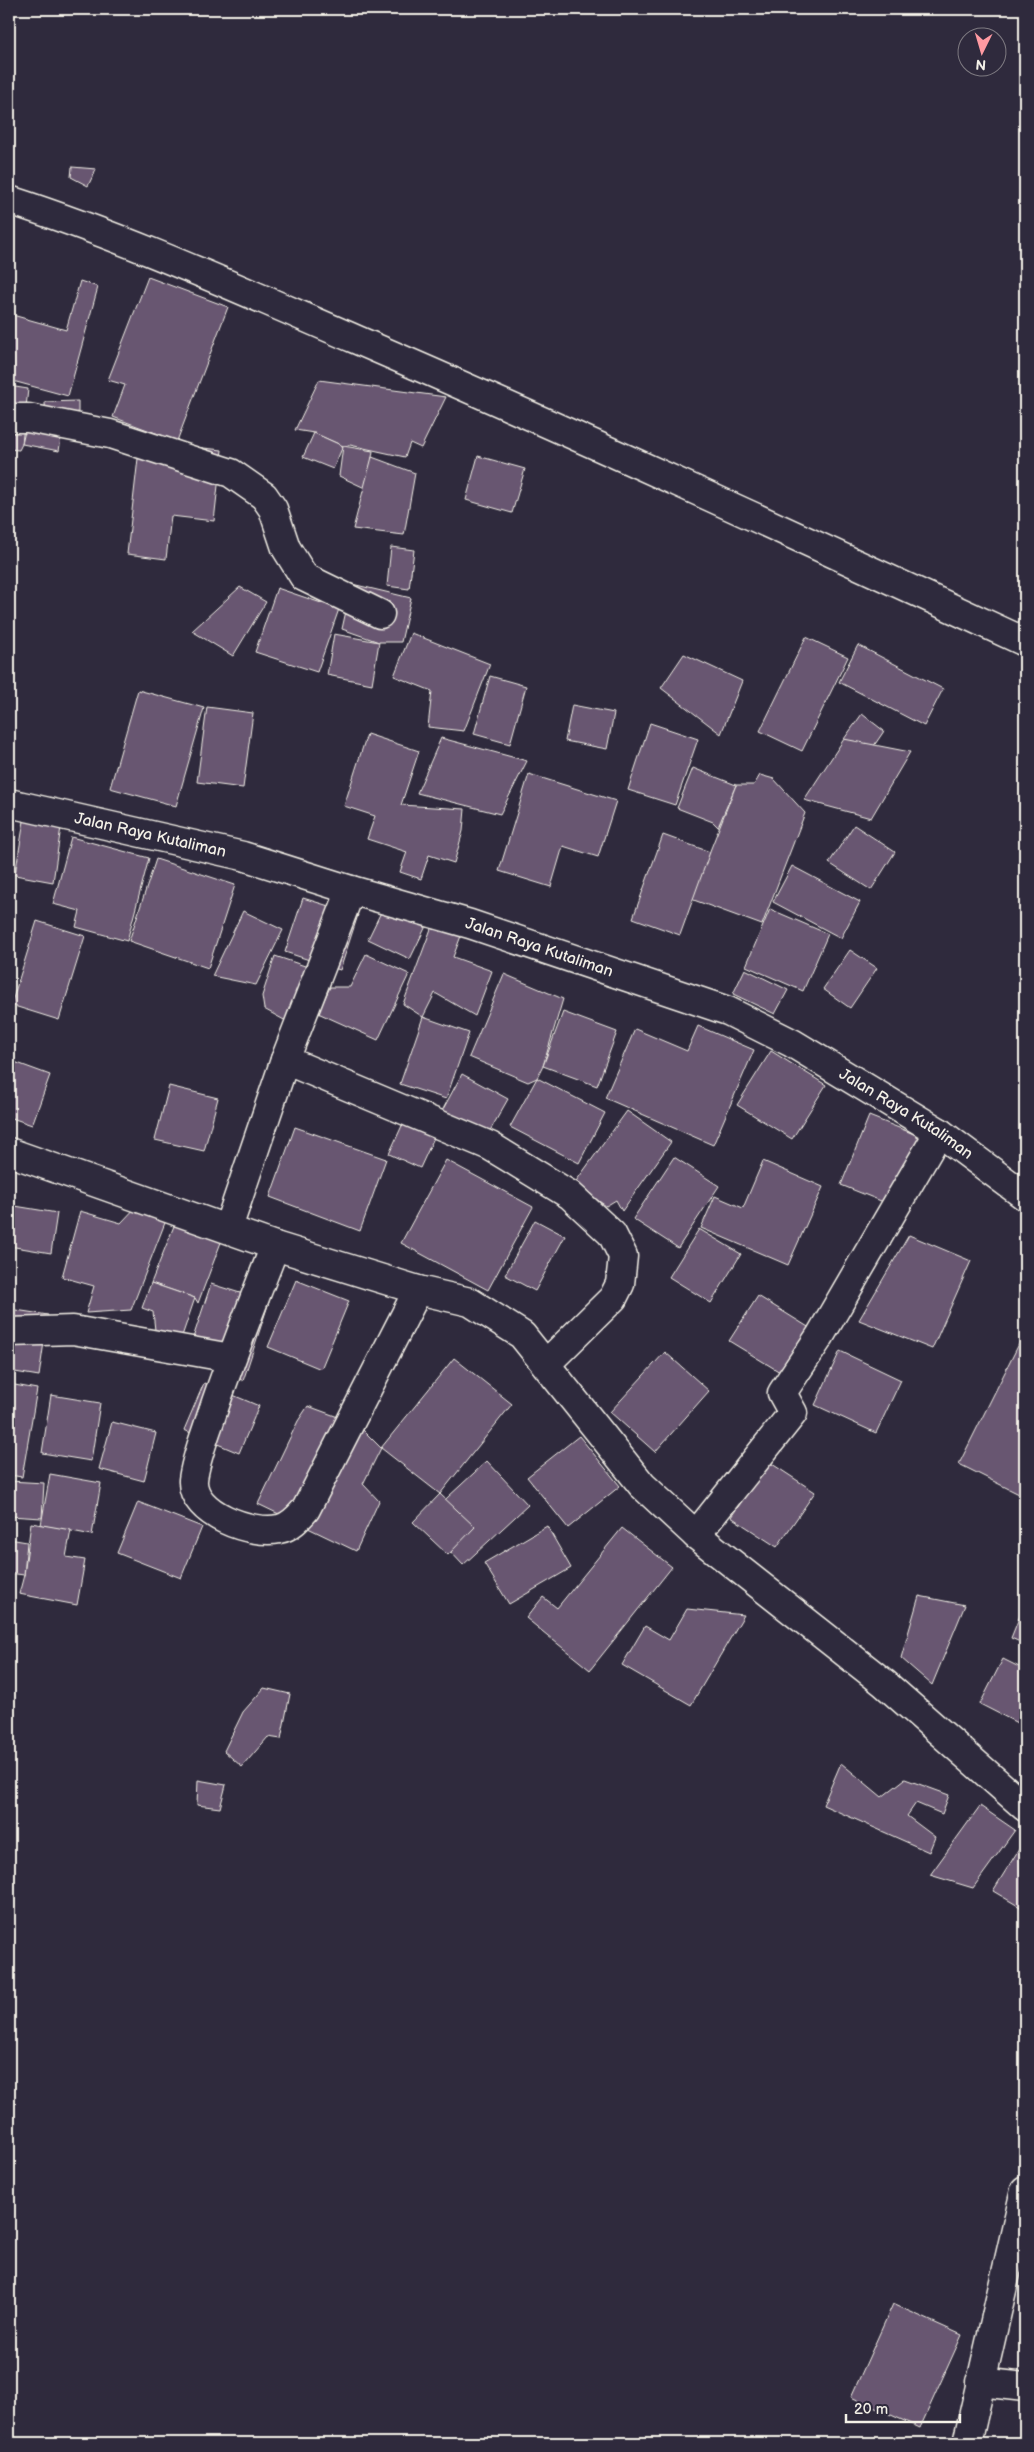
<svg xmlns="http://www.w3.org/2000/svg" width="1034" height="2452" font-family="'Balsamiq Sans',sans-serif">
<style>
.building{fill:#675671;stroke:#f4f1e8}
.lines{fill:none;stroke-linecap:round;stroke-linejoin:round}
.street-casing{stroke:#f4f1e8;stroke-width:31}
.street{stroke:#2f2a3d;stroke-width:28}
.labels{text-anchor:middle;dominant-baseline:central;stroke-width:4.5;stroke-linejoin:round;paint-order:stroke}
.street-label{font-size:16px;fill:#f4f1e8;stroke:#2f2a3d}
</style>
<rect width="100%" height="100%" fill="#2f2a3d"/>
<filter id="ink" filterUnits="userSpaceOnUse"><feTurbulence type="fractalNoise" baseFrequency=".02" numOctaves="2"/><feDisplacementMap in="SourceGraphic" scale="10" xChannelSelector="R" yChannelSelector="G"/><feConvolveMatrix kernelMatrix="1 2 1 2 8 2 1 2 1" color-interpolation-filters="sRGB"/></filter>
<g filter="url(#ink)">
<g class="building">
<path d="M72,167L96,169L88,186L71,177Z"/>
<path d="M148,277L228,307L177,441L113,417L125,385L108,380Z"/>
<path d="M80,281L98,287L68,396L9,380V314L66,330Z"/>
<path d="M319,380L446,397L421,448L410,443L405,457L350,445L343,446L314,433L295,430Z"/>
<path d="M9,386L28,389L22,444L19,450L9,449Z"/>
<path d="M78,401V429H46L45,402Z"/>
<path d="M28,418L63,426L59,451L22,444Z"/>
<path d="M314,433L343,446L333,469L303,457Z"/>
<path d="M140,441L222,450L214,521L171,516L166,559L127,554Z"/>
<path d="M343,446L373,451L367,489L339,476Z"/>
<path d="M478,456L525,469L512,513L466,500Z"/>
<path d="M372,457L415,473L404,535L353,529Z"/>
<path d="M391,547L414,550L409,589L387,586Z"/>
<path d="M352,584L411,598L401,642H379L342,629Z"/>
<path d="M240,587L266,602L233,656L192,631Z"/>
<path d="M277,588L339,609L317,672L255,652Z"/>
<path d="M411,633L490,664L464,731L428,727L432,691L394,676Z"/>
<path d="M334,634L379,642L372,684L327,675Z"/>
<path d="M806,637L848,657L802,751L760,731Z"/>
<path d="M858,645L943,689L924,726L839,682Z"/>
<path d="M684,654L742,681L721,734L661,688Z"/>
<path d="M490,676L526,686L510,744L474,734Z"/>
<path d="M138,690L204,708L176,806L110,788Z"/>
<path d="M572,705L614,713L607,749L565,741Z"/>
<path d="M207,707L253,713L243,788L197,782Z"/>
<path d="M862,714L884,731L867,756L844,739Z"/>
<path d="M650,723L698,739L675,805L628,790Z"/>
<path d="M367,734L419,751L401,805L465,809L463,831L454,863L429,855L421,879L400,872L407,852L367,839L375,816L344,806Z"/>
<path d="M441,738L527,761L500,814L417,793Z"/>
<path d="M844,739L910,752L871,818L804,800Z"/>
<path d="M693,768L736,785L718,827L713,822L677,808Z"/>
<path d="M529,774L616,801L598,857L563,846L551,887L499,871Z"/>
<path d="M760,775L774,779L805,813L762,925L691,899L736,785H754Z"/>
<path d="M24,821L61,827L53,882L15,875Z"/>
<path d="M854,825L895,852L871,890L829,863Z"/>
<path d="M9,827L16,829L10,877H9Z"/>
<path d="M663,835L710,852L680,935L633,918Z"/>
<path d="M71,837L149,858L127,941L76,927L80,911L53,904Z"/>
<path d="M156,859L235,885L208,968L129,941Z"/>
<path d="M792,866L860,902L841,938L773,902Z"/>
<path d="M303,898L358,915L340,970L285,952Z"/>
<path d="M384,906L426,926L410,959L368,939Z"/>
<path d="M770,909L828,934L803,991L746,966Z"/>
<path d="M243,911L283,930L256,985L212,976Z"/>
<path d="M435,918L464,928L453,957L492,971L475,1016L435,993L423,1017L403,1004Z"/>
<path d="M37,921L85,936L59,1020L11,1005Z"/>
<path d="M850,950L877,968L850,1008L823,989Z"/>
<path d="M366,954L409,974L378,1040L318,1013L330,987H350Z"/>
<path d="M275,956L326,973L286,1021L264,1009L262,996Z"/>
<path d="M745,969L788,990L775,1014L733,994Z"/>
<path d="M504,974L563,999L543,1066L537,1078L528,1082L469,1057Z"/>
<path d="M563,1012L617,1032L597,1086L543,1066Z"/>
<path d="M423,1017L469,1033L446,1099L400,1084Z"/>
<path d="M698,1026L754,1050L713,1145L605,1098L635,1029L687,1051Z"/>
<path d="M771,1051L826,1085L792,1139L737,1105Z"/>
<path d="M9,1060L50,1075L32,1125L9,1117Z"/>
<path d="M462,1074L508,1099L487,1136L442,1111Z"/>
<path d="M537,1078L605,1113L579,1163L510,1127Z"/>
<path d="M169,1086L218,1098L204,1151L155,1140Z"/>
<path d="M627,1111L671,1142L622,1211L616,1200L606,1206L574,1184Z"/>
<path d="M869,1116L919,1136L891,1205L841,1185Z"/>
<path d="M406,1117L437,1131L420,1168L389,1154Z"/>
<path d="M295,1127L386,1159L360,1231L270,1197Z"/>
<path d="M674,1157L719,1186L678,1248L633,1219Z"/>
<path d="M446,1160L533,1207L488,1290L401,1243Z"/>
<path d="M763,1161L823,1187L788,1265L701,1228L715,1196L743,1208Z"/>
<path d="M139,1204L168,1215L131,1310L86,1313L94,1286L62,1277L80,1211L121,1223Z"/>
<path d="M9,1205L57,1213L51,1253L9,1246Z"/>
<path d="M535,1220L565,1236L535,1291L505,1275Z"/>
<path d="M176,1221L223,1237L198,1303L195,1298L151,1283Z"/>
<path d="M699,1229L741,1254L711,1303L669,1277Z"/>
<path d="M909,1235L971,1261L932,1349L859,1320Z"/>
<path d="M296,1280L349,1301L321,1369L268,1347Z"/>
<path d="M151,1283L195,1298L181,1339L155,1330L153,1312L142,1308Z"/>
<path d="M211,1284L269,1302L243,1381L191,1344Z"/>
<path d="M758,1296L813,1330L785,1375L729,1341Z"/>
<path d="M9,1309L48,1315L39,1376L9,1371Z"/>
<path d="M1025,1332V1497L959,1464Z"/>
<path d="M840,1351L901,1380L876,1433L815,1405Z"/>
<path d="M665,1352L709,1391L655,1452L610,1412Z"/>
<path d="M454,1358L512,1404L440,1494L381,1448Z"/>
<path d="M204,1383L259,1406L239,1453L184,1430Z"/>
<path d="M9,1384L37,1389L22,1477L9,1475Z"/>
<path d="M51,1395L100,1403L91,1461L42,1453Z"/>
<path d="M308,1406L357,1424L381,1448L363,1484L379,1501L356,1551L258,1504L298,1421Z"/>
<path d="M112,1422L156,1433L144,1481L99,1469Z"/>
<path d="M579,1436L620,1486L568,1528L527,1477Z"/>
<path d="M487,1461L528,1505L463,1565L422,1521Z"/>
<path d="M769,1462L815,1492L777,1547L731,1517Z"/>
<path d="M50,1474L101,1483L92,1535L41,1525Z"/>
<path d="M9,1481L44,1483L42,1518L9,1516Z"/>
<path d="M440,1494L475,1527L448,1555L413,1522Z"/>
<path d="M138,1502L202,1527L181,1578L117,1553Z"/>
<path d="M31,1523L71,1530L66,1557L85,1560L77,1605L19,1594L24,1575Z"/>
<path d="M547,1526L571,1568L509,1604L484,1563Z"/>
<path d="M622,1528L672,1567L590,1670L526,1618L543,1597L557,1608Z"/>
<path d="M9,1539L27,1542L24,1575L9,1573Z"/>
<path d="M919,1596L965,1605L932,1685L901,1658Z"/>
<path d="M1025,1603V1644L1011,1638Z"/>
<path d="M687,1609L744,1615L691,1705L622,1665L645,1626L669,1640Z"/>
<path d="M1003,1659L1025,1670V1727L980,1704Z"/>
<path d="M264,1688L290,1694L281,1739L268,1737L242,1767L224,1751L243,1712Z"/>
<path d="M841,1763L882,1797L905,1779L949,1795L942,1814L916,1803L907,1816L935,1837L929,1852L823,1805Z"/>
<path d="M198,1780L226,1785L220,1808L197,1805Z"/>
<path d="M980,1806L1015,1830L973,1888L930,1875Z"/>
<path d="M1021,1846L1025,1848V1910L993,1891Z"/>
<path d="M893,2304L962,2335L920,2428L851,2397Z"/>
</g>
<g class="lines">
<defs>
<g id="street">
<path d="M9,200C127,238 241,290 355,339C580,436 803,539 1025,642"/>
<path d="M9,418H28L110,434L231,473L264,496L273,509L286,548L304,577L380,614"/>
<path id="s1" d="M9,803L243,856L351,890L470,924L728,1011L792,1043L939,1132L1025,1196"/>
<path d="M285,1060L490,1146L570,1195L612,1234L623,1256L620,1284L613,1298L546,1364"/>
<path d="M9,1152L275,1246L418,1290L470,1302L522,1335L642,1485L696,1535L884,1683L1025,1807"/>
<path d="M228,1228L285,1060L351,890"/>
<path d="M275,1246C253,1302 231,1357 212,1414C206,1433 195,1460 193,1480C191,1514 252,1535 279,1529C291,1527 299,1517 306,1509L418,1290"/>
<path d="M9,1332L73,1330L231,1358"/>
<path d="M696,1535L793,1413L782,1393L820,1336L939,1132"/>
<path d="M980,2382L1025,2387"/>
<path d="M967,2443L1025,2190"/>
</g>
</defs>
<use href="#street" class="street-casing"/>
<use href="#street" class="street"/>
</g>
</g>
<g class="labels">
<g class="street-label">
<text stroke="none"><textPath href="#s1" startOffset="145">Jalan Raya Kutaliman</textPath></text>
<text stroke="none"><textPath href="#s1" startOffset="550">Jalan Raya Kutaliman</textPath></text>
<text stroke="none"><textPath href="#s1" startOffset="955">Jalan Raya Kutaliman</textPath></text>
</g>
</g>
<rect width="1034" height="2452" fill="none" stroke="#2f2a3d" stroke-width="30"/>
<rect x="15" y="15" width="1004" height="2422" fill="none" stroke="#f4f1e8" stroke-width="2" filter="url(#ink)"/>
<g transform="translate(982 52) rotate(185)"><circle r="24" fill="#2f2a3d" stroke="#7e7a81"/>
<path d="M0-4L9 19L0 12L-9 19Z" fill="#ff9aa2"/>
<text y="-8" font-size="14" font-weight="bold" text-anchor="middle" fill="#f4f1e8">N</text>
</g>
<path d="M846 2414v8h114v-8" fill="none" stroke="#f4f1e8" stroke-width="2.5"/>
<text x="854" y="2414" font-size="15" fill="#f4f1e8" stroke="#2f2a3d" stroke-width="4" paint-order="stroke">20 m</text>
</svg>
